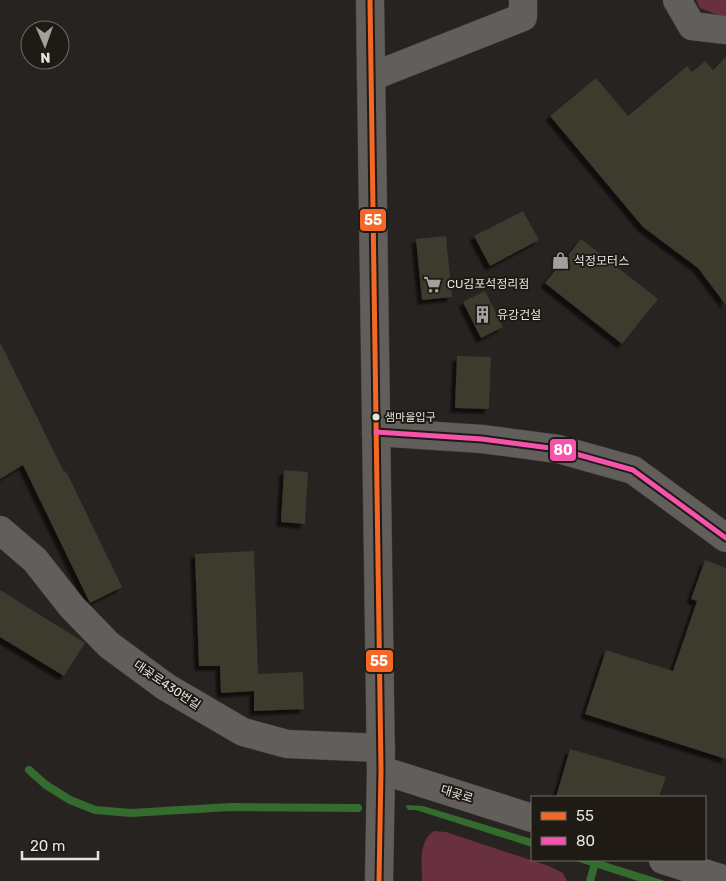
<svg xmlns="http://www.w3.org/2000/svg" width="726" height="881" font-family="Rubik,'Noto Sans KR',sans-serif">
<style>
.green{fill:#693040}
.water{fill:#346b2f}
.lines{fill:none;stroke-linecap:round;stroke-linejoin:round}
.stream{stroke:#346b2f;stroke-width:8}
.building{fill:#3c3a2f;filter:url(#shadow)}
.minor-casing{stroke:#42403d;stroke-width:29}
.minor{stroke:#615e5c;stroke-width:28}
.bus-1-casing{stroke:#1f1a14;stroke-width:9}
.bus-2-casing{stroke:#1f1a14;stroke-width:9}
.bus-1{stroke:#f36827;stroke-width:5}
.bus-2{stroke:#f653ac;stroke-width:5}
.bus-dot{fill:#e7e3df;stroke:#1f1a14;stroke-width:2}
.labels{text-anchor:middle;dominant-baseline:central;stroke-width:4;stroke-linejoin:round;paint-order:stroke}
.bus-label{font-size:11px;fill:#e7e3df;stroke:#1f1a14;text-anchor:start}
.poi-label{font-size:12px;fill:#e7e3df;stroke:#1f1a14;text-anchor:start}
.street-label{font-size:12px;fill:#e7e3df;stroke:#1f1a14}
.line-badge{stroke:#1f1a14;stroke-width:2}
.badge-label{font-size:14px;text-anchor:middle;font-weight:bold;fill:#fff}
</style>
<defs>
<filter id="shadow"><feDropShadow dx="-4.5" dy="4.5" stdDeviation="1" flood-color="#0009"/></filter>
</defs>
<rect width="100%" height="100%" fill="#262320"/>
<g class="green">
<path d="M696,0H726V18L700,8Z"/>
<path d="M434,831L446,832L549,866L563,873L567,881H422C422,864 418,841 434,831Z"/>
</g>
<g class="water">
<path d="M407,805L423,806L532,839V847L416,810H408L406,806Z"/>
<path d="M573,860H598L665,881H638Z"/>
</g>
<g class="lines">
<g class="stream">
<path d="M29,770L46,785L70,800L95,810L131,813L230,807L358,808"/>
<path d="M590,881L595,863"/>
</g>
</g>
<g class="building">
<path d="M726,57V305L698,268L643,227L550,116L596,78L628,116L687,66L692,72L705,61L713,70Z"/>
<path d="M523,211L539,240L490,266L474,236Z"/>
<path d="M446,236L452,297L422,300L416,239Z"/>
<path d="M581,239L658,299L622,344L545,283Z"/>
<path d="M485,291L503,327L481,338L463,302Z"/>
<path d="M0,342L64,472L66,471L122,587L90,603L23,465L0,479Z"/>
<path d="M457,356L491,357L489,409L455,408Z"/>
<path d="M284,470L308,472L305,524L281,522Z"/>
<path d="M254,551L258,674L303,672L304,709L254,711V691L221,693L220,666H199L195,554Z"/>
<path d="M705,560L726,568V759L585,714L606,650L673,671L697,601L691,599Z"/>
<path d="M0,590L85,643L64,676L0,637Z"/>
<path d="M570,749L666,777L659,797H556Z"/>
</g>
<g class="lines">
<defs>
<g id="minor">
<path d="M370,0L381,770L379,881"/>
<path d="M677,0L692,26L726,30"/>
<path d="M371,77L523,17V0"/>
<path d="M376,432L482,439L558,449L633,470L726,538"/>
<path d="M0,530L35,560L72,607L109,645L166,687L243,732L287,744L381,748"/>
<path d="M381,770L532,818"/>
<path d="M663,860L726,880"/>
</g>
</defs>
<use href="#minor" class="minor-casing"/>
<use href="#minor" class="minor"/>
<defs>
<path id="bus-1" d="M370,0L381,770L379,881"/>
<path id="bus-2" d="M376,432L482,439L558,449L633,470L726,538"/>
</defs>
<use href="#bus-1" class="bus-1-casing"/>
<use href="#bus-2" class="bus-2-casing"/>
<use href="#bus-1" class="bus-1"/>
<use href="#bus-2" class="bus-2"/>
</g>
<defs>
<symbol id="shop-bare" viewBox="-9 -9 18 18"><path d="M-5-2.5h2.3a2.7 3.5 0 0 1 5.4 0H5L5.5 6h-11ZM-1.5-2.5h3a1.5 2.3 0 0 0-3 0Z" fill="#a3a09c" stroke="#1f1a14" stroke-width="2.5" paint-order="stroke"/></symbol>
<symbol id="supermarket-bare" viewBox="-9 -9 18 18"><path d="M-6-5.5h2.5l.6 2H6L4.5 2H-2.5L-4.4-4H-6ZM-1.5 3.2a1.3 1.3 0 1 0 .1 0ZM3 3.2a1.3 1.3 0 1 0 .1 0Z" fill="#a3a09c" stroke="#1f1a14" stroke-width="2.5" paint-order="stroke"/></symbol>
<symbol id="building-bare" viewBox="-9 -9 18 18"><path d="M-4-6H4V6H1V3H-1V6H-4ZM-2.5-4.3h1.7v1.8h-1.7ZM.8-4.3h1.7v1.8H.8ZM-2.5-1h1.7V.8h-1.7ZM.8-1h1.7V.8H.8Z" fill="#a3a09c" stroke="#1f1a14" stroke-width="2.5" paint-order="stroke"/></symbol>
</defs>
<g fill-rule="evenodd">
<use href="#shop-bare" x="548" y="248" width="25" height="25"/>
<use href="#supermarket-bare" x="420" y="272" width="25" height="25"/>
<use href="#building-bare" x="470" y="302" width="25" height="25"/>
</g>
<circle class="bus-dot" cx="376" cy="417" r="4.5"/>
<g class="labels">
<g class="bus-label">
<text x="385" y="417">샘마을입구</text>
</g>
<g class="poi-label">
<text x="574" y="261">석정모터스</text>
<text x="447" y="284">CU김포석정리점</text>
<text x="497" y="315">유강건설</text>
</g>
<g class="street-label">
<text transform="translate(167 685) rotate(34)">대곶로430번길</text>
<text transform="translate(457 794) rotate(17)">대곶로</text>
</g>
</g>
<g class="line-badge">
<rect x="359" y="208" width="28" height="24" rx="5" fill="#f36827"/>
<rect x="549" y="438" width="28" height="24" rx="5" fill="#f653ac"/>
<rect x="365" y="649" width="29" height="24" rx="5" fill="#f36827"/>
</g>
<g class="badge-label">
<text x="373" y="225">55</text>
<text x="563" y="455">80</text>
<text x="379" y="666">55</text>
</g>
<rect x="531" y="796" width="175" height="65" fill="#1f1a14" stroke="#6f6a65"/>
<rect x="541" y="812" width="25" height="8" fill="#f36827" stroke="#6f6a65"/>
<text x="576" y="821" font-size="15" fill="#e7e3df">55</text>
<rect x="541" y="837" width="25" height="8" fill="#f653ac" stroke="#6f6a65"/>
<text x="576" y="846" font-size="15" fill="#e7e3df">80</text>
<g transform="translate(45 45) rotate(178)"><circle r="24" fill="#1f1a14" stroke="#6f6a65"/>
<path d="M0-4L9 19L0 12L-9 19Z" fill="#a3a09c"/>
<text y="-8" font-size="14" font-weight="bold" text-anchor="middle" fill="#e7e3df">N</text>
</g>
<path d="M22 851v8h76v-8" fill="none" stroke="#e7e3df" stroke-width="2.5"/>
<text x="30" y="851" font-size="15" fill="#e7e3df" stroke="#1f1a14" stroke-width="4" paint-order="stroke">20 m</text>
</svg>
